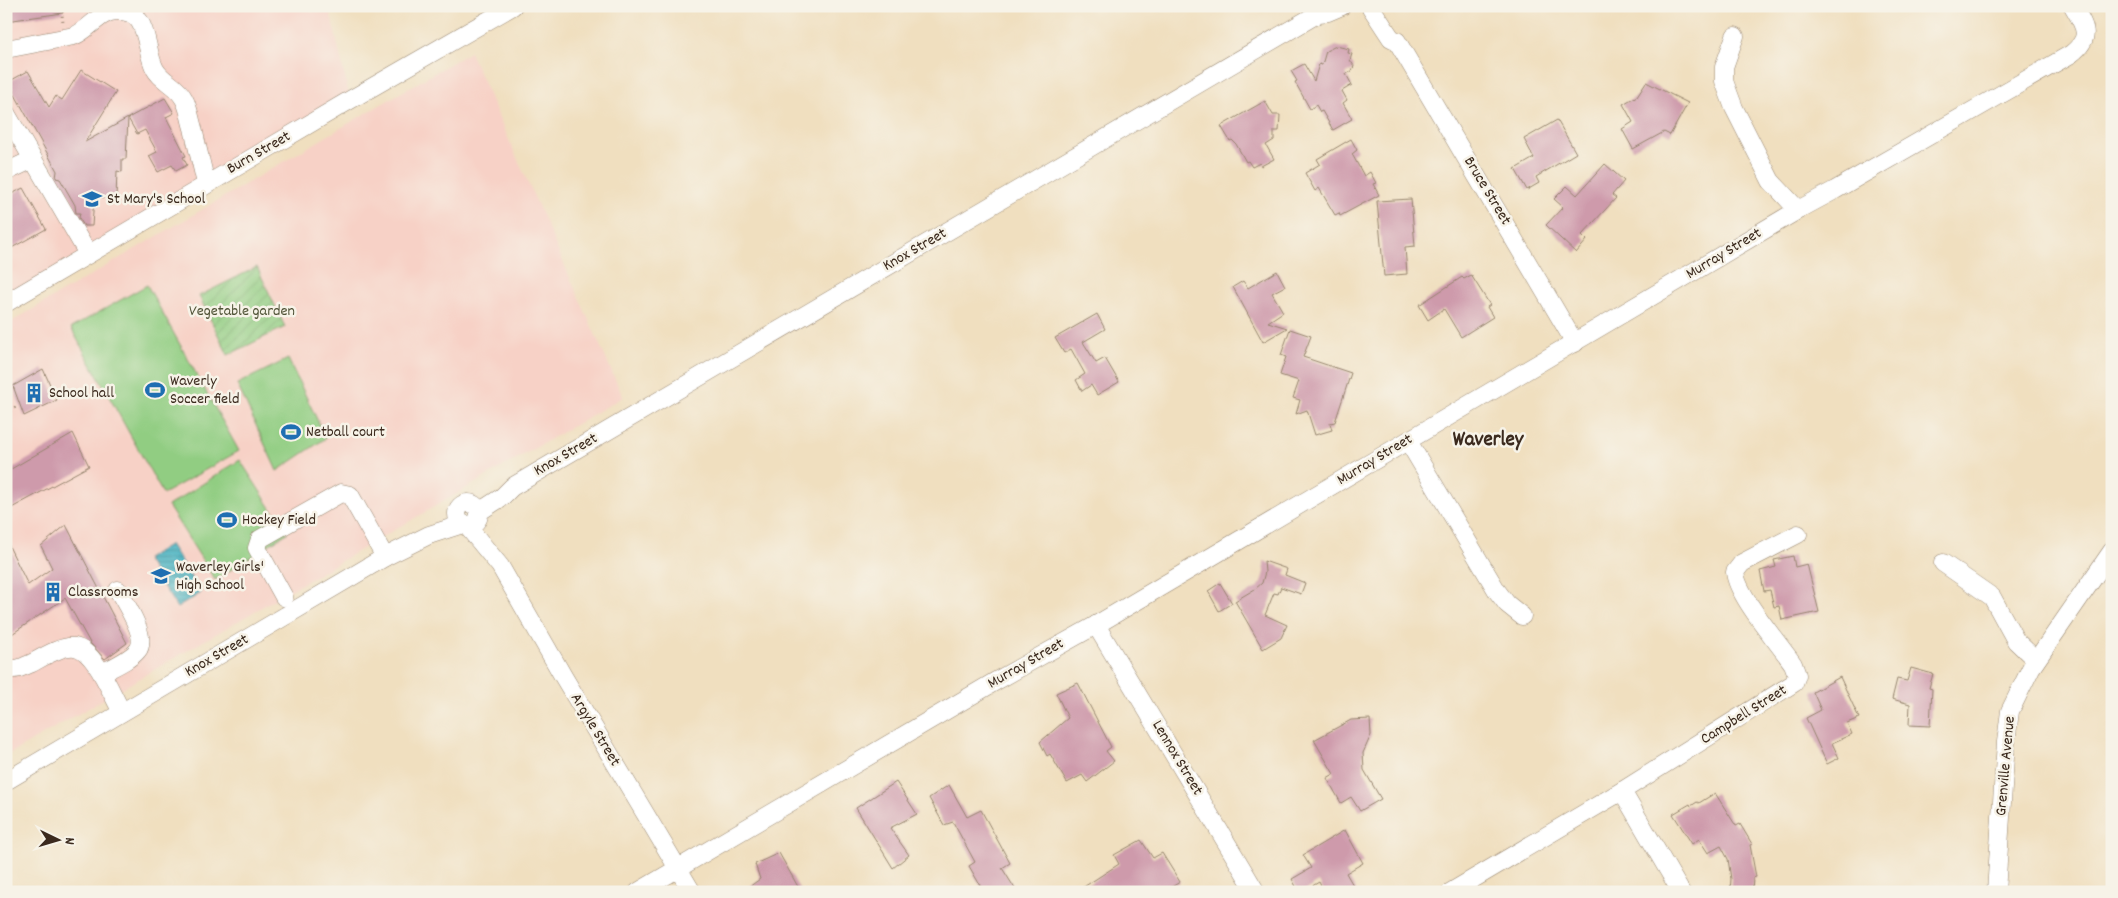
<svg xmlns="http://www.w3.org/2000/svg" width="2118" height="898" font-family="Dekko,sans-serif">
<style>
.built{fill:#f7d1c6}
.grass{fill:#91cd82;stroke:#667c50}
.garden{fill:url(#garden-furrows);stroke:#667c50}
.water{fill:url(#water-rules);stroke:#406e70}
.building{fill:#ce9aab}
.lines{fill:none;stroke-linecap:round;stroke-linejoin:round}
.minor-casing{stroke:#96846e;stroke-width:19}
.path{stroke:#96846e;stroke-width:3;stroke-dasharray:1 4;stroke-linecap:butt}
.minor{stroke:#fff;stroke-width:18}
.labels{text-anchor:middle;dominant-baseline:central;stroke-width:5;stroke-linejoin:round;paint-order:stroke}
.street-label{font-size:16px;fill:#3b2a1e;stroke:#f7f3e8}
.poi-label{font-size:16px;fill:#3b2a1e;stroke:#f7f3e8;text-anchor:start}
.park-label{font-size:16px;fill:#505337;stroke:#f7f3e8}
.district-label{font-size:21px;font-weight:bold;fill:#3b2a1e;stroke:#f7f3e8}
</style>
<defs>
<pattern id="garden-furrows" width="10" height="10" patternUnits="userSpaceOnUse" patternTransform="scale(1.25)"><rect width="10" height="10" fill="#91cd82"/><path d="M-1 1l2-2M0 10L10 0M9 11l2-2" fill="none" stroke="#7eb070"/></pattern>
<pattern id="water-rules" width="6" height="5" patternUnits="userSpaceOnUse" patternTransform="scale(1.25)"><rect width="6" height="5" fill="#44b1c1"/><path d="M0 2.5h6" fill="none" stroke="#3a909c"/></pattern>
</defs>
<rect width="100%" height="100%" fill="#f7f3e8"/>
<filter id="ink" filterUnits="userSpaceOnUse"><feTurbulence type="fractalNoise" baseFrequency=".02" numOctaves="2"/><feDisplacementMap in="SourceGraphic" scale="10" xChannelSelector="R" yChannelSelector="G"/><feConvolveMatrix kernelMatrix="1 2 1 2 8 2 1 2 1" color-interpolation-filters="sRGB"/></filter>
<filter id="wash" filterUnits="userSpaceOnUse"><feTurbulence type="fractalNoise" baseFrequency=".0096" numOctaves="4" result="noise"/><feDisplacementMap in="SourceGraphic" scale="20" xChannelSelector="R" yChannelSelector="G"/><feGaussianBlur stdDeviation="1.12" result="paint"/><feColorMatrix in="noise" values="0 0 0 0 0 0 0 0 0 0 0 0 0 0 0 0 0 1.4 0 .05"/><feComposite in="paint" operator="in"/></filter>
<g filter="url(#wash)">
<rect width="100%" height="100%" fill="#f0dfbf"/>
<g class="built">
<path d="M6,6H329L350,100L6,298Z"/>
<path d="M470,52L623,397L6,756V325Z"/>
</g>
<g class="grass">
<path d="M147,285L239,451L163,494L71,328Z"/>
<path d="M288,359L326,438L277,471L237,384Z"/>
<path d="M240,460L287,533L215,580L168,506Z"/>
</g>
<path class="garden" d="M257,267L285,327L228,355L199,296Z"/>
<path class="water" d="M170,544L201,593L177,608L146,559Z"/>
<g id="blocks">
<g class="building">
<path d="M6,6H62L63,13L6,21Z"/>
<path d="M1336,46L1349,49L1348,53L1352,54L1350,60L1354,66L1352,71L1346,74L1352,85L1342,91L1347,100L1343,103L1352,119L1333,130L1322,111L1320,112L1316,105L1310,109L1295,82L1297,81L1291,71L1304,64L1314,81L1319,64L1322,65L1326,51Z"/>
<path d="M81,70L116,92L85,142L128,118L126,159H122V172L117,171L116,198L94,197L92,226H84L79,218L80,213H76L75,205L60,179L56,178L57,171L8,82L28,71L49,107L56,96L62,100Z"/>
<path d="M1646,82L1688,103L1670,135L1664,132L1633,149L1622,129L1633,122L1623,104L1637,96Z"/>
<path d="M165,98L174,113L166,117L186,156L183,157L187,165L176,171L172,165L158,172L149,156L157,152L145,130L137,134L128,118Z"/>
<path d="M1265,101L1273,115H1280L1279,131H1274V140L1266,145L1274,159L1261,166L1260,163L1252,167L1248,161L1246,162L1236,144L1232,140L1230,141L1221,126Z"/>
<path d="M1557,120L1576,153L1536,177L1539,183L1527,190L1515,169L1534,158L1524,139Z"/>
<path d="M1351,139L1357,150L1352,154L1364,176L1370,172L1376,183L1373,184L1379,195L1340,216L1339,213L1335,215L1319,188L1315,191L1305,173L1320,164L1317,159Z"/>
<path d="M1605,164L1624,181L1612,195L1616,198L1582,235L1587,240L1576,253L1546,225L1563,207L1554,199L1567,186L1577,195Z"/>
<path d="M23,188L46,229L6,251V197Z"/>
<path d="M1411,199L1415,246L1405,247L1407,274L1384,276L1377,201Z"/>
<path d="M1277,271L1285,286L1272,293L1283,312L1268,322L1287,328L1263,342L1233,287L1243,281L1248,288Z"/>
<path d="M1471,275L1490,305L1487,307L1493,317L1461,337L1444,309L1428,320L1419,305L1462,277L1464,279Z"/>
<path d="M1097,314L1105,329L1083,342L1096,363L1105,358L1119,382L1097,395L1091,385L1082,391L1076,380L1085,374L1071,349L1064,353L1055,338Z"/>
<path d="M1290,329L1311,336L1303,357L1351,373L1335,422L1330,423L1332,430L1315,435L1307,410L1296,414L1300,400L1293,398L1299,381L1280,375L1286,357L1281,355Z"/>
<path d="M43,369L57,400L24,416L13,386Z"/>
<path d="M73,433L89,466L6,511V472Z"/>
<path d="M66,525L127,643L105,659L90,643L65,598L6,638V540L28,585L52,568L41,546Z"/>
<path d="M1793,556L1795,567L1807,564L1819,612L1782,620L1779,606L1774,607L1770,590L1764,591L1760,571L1776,567L1774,560Z"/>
<path d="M1264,561L1287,569L1285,575L1305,583L1301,594L1281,587L1278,594L1274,593L1265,615L1287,625L1281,638L1263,649L1235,601L1255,589L1262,583L1265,572Z"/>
<path d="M1220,583L1232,603L1219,611L1208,591Z"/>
<path d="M1911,668L1933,674L1929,688L1932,689L1930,726L1909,725L1910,704L1892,699L1897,679L1907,681Z"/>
<path d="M1840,677L1859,718L1847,723L1852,734L1832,743L1839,758L1827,764L1806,718L1821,710L1813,692Z"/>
<path d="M1078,683L1111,747L1106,751L1114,761L1087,782L1082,775L1067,783L1050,754L1047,756L1040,742L1068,718L1056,693Z"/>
<path d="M1370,719L1371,735L1363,753L1364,770L1381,799L1360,811L1351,797L1341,803L1327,778L1334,774L1314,740L1351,720Z"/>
<path d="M896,782L917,814L890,828L909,855L893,868L856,808Z"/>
<path d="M949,785L967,817L981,810L1010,863L1002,868L1017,892H984L969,866L975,862L953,822L944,825L929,798Z"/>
<path d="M1715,793L1736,826L1740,824L1752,844L1750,845L1756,877L1753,878L1752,892H1730L1731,879L1728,859L1721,846L1708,853L1699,839L1692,844L1673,814L1690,804L1691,806L1697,802L1699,803Z"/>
<path d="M1345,830L1363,863L1346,873L1357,892H1324L1319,882L1302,892H1299L1292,879L1311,868L1303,855Z"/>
<path d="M1141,840L1153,858L1162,853L1180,882L1163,892H1076L1119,864L1114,855Z"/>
<path d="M779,853L801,892H742L760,879L755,864Z"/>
</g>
</g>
</g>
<g filter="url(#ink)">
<use href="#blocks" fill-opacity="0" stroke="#96846e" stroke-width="1"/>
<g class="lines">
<defs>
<g id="minor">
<path d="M1370,6L1391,38L1397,41L1575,343"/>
<path d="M1735,36L1724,67V81L1734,108L1771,181L1798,210"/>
<path d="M6,49L74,36C89,30 100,11 117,11C150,9 144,49 155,69C162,82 177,85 184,99C189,108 190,119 193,128C197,147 202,166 206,184"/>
<path d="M6,113L88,254"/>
<path d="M6,172L33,159"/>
<path d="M6,303L350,100L513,6"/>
<path d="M1408,441L1497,591L1507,604L1522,616"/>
<circle cx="468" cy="514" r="11"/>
<path d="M479,512L502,497L512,487L1319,13L1328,12L1342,6"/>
<path d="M467,526L500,566L563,676L692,892"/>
<path d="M1943,563L1992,597L2016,641L2036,660"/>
<path d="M284,597L257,548L260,539L341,493L350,495L385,557"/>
<path d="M1096,625L1256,892"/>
<path d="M6,668C16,671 23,667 32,663C43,657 62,645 75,647C96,651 112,696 122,712"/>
<path d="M102,673C113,667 130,660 138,650C148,637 125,603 118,590"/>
<path d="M6,781L385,557L429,535L463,524"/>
<path d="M1622,791L1681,892"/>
<path d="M638,892L996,681L1096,625L1798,210L1835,190L2071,54C2093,37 2085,27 2073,6"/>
<path d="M1451,892L1622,791L1794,683L1797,675L1793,664C1778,642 1737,596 1735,572L1742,563L1798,534"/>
<path d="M1996,892L2006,742L2010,711L2031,668L2112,551"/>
</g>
</defs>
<use href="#minor" class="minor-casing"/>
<g class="path">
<path d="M61,6L63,23"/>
<path d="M6,413L17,406"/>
</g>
<use href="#minor" class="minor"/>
</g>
</g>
<defs>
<symbol id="school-bare" viewBox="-9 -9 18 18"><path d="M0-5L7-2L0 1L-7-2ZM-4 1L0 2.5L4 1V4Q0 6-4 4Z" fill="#1f6fb2" stroke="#f7f3e8" stroke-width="2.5" paint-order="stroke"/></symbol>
<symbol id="stadium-bare" viewBox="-9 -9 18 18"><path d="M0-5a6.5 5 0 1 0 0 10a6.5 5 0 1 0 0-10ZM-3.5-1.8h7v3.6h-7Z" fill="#1f6fb2" stroke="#f7f3e8" stroke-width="2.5" paint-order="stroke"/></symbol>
<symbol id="building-bare" viewBox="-9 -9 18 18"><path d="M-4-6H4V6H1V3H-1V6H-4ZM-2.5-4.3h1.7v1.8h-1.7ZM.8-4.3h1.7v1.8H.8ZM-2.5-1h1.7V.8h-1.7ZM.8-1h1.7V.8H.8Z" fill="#1f6fb2" stroke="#f7f3e8" stroke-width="2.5" paint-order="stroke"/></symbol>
</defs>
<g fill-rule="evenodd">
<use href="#school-bare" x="78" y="185" width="28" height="28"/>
<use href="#stadium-bare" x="141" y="376" width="28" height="28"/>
<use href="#building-bare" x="20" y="379" width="28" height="28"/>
<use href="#stadium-bare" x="277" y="418" width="28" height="28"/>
<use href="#stadium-bare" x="213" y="506" width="28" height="28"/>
<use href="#school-bare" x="147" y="562" width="28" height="28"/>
<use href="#building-bare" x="39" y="578" width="28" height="28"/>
</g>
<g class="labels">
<g class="street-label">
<text transform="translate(259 153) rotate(-30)">Burn Street</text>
<text transform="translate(1487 191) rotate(59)">Bruce Street</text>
<text transform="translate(915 250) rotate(-30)">Knox Street</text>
<text transform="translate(1724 254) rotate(-31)">Murray Street</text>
<text transform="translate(566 455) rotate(-30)">Knox Street</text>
<text transform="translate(1375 460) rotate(-31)">Murray Street</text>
<text transform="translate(217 656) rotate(-30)">Knox Street</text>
<text transform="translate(1026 664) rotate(-30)">Murray Street</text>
<text transform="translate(1744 715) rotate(-32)">Campbell Street</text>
<text transform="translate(595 730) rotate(59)">Argyle Street</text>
<text transform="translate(1177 758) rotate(59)">Lennox Street</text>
<text transform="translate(2006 766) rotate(-85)">Grenville Avenue</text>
</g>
<g class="poi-label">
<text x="107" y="199">St Mary's School</text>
<text x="170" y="381">Waverly<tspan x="170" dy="18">Soccer field</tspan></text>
<text x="49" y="393">School hall</text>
<text x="306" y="432">Netball court</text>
<text x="242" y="520">Hockey Field</text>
<text x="176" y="567">Waverley Girls'<tspan x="176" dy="18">High School</tspan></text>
<text x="68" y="592">Classrooms</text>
</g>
<g class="park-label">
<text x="242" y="311">Vegetable garden</text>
</g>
<g class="district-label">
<text x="1488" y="441">Waverley</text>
</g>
</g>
<rect width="2118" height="898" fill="none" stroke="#f7f3e8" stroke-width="25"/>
<g transform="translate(58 840) rotate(95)" stroke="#f7f3e8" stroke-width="4" paint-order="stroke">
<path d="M0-4L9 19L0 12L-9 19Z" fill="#3b2a1e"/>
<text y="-8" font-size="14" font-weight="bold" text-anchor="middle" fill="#3b2a1e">N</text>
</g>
</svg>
